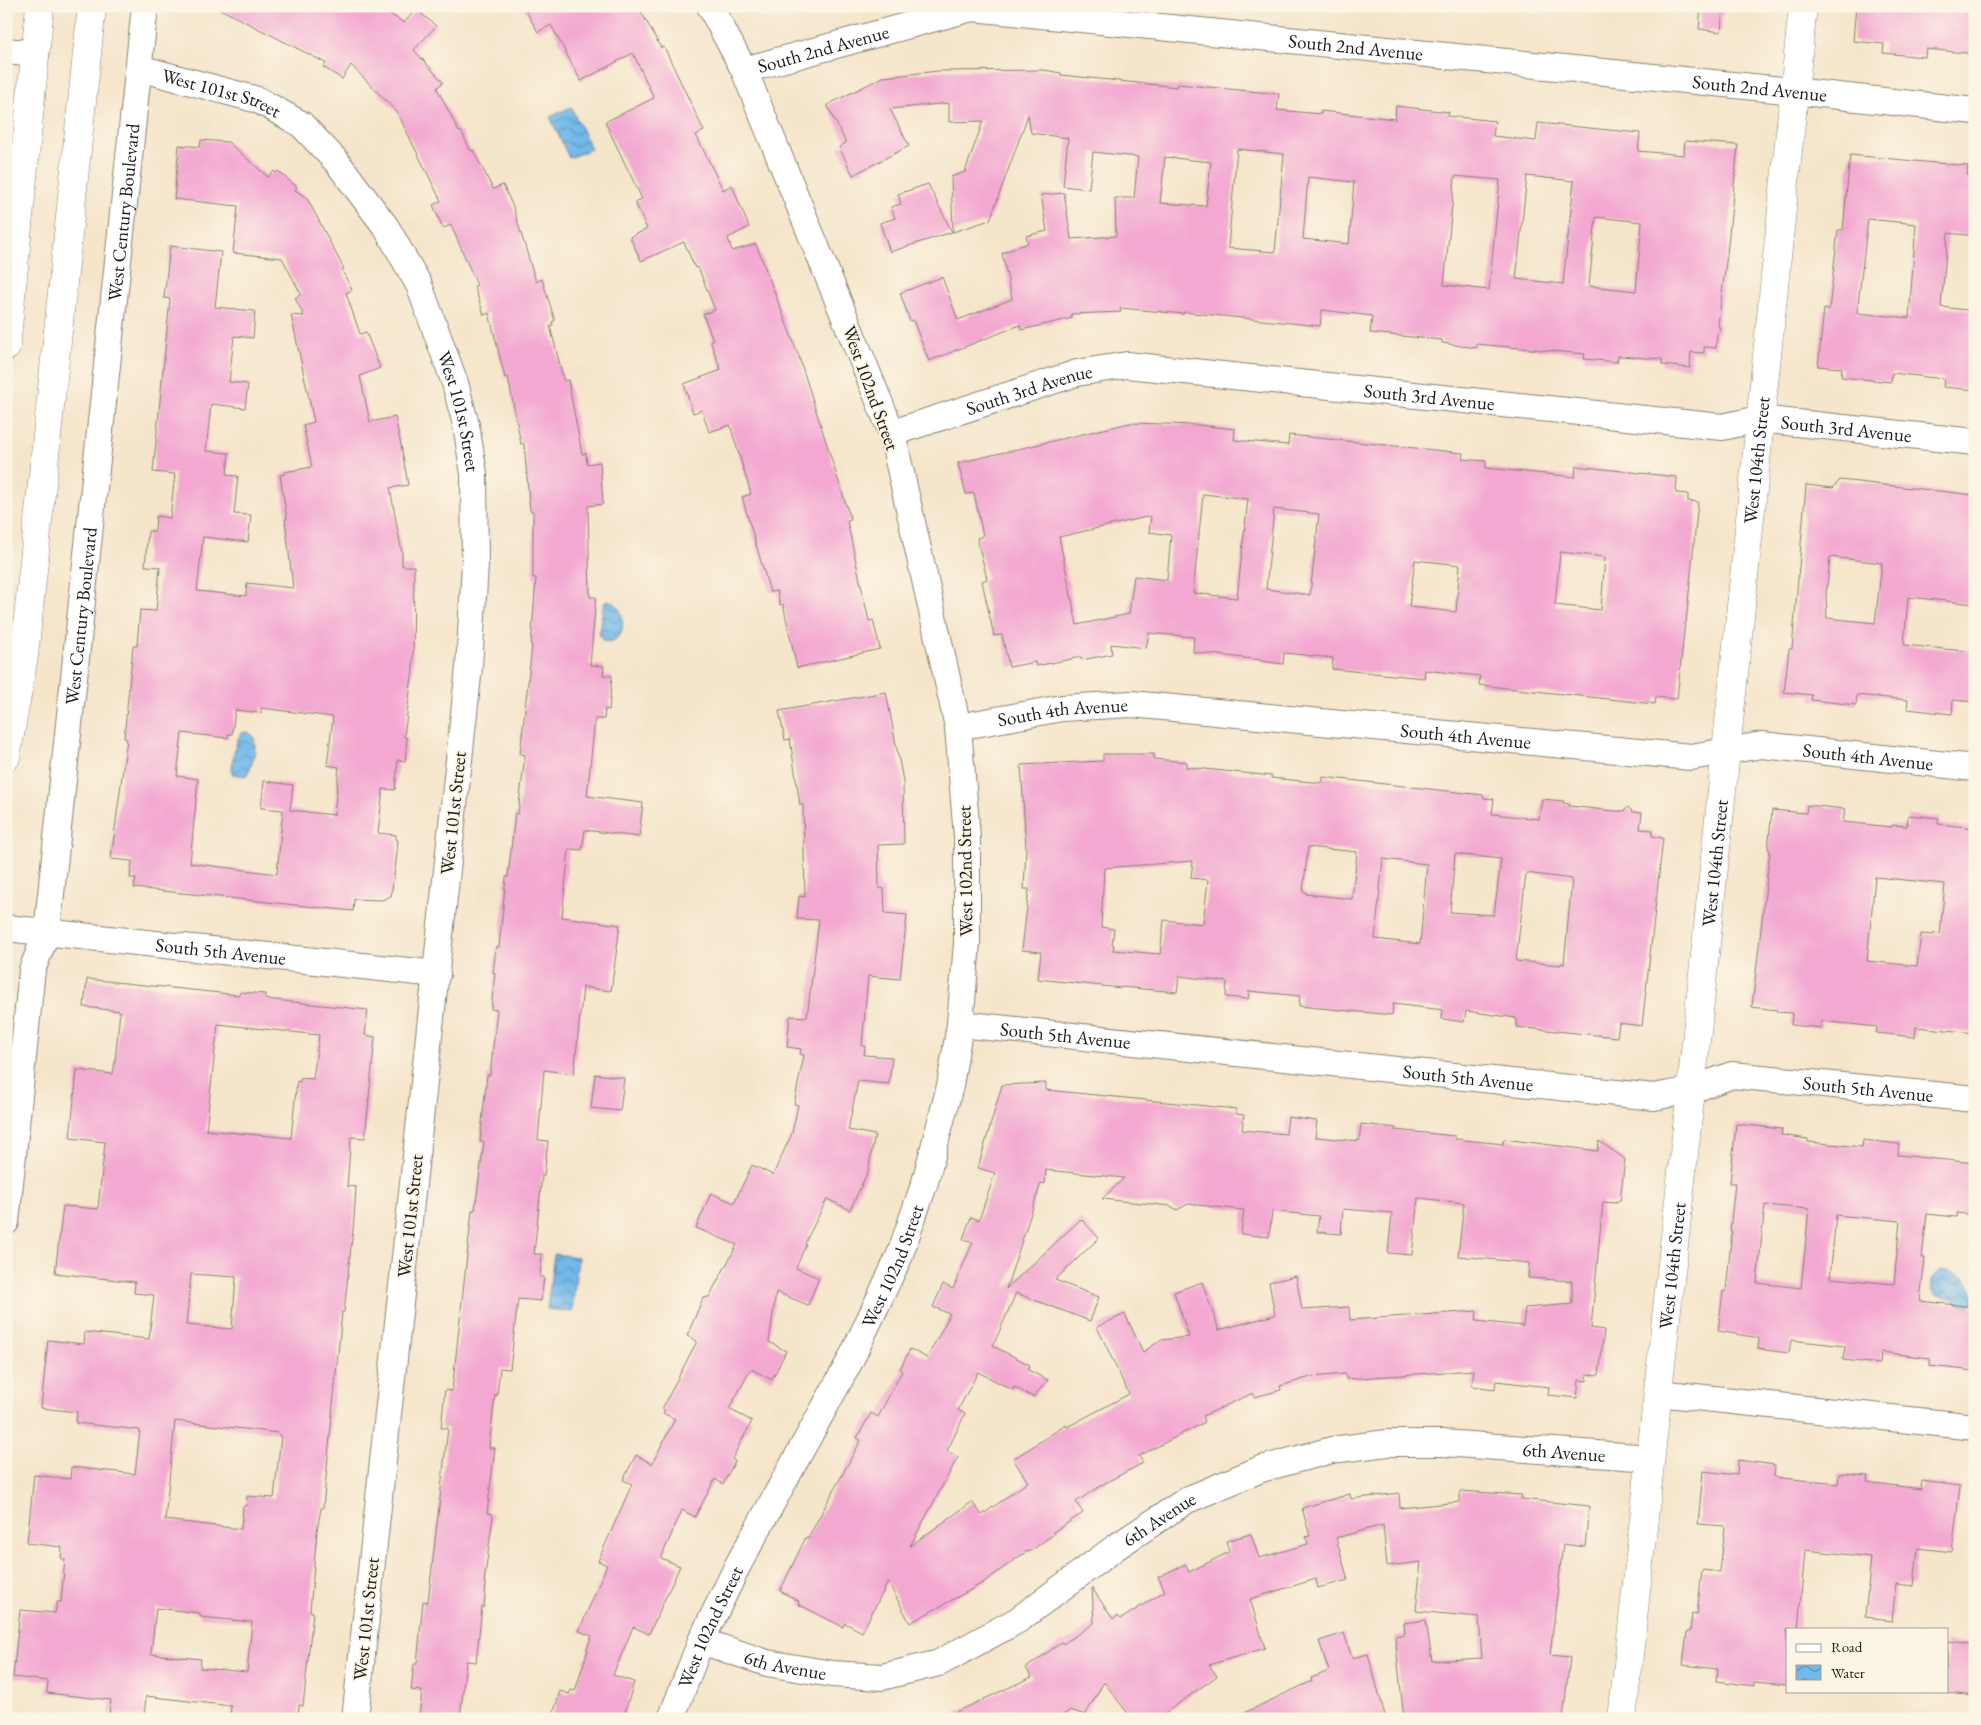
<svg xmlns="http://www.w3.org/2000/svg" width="1981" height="1725" font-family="'EB Garamond',serif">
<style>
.water{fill:url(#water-waves);stroke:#476a82}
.building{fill:#f3a8d1;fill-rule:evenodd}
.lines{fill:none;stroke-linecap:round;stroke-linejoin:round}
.minor-casing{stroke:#888073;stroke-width:28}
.tertiary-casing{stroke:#888073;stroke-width:29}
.primary-casing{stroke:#888073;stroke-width:29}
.minor{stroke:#fff;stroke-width:26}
.tertiary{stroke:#fff;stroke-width:28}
.primary{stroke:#fff;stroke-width:28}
.labels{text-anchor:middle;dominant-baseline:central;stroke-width:4;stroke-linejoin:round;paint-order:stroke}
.street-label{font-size:19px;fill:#1c1c1c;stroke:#fcf5e5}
</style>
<defs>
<pattern id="water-waves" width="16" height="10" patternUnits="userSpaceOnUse" patternTransform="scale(1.25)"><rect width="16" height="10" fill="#72b8e9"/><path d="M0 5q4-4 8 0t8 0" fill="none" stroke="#5d95bc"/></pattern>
</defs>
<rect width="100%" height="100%" fill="#fcf5e5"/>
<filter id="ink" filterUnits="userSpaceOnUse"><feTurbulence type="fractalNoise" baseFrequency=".02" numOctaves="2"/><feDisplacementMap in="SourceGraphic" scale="10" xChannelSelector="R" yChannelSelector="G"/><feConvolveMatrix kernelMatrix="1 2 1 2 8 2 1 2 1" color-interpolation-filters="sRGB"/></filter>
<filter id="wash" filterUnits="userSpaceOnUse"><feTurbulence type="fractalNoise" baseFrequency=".0096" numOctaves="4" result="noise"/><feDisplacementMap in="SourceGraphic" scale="20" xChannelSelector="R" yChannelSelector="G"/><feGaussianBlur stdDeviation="1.12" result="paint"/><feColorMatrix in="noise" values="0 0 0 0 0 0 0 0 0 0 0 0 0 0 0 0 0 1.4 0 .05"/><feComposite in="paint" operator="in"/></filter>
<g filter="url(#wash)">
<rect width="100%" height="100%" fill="#f5e5ca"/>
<g class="water">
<path d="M571,107L591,149L569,158L550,117Z"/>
<path d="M606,601H612C627,610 628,646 603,641L599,633C603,623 600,609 606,601Z"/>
<path d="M248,732L254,737C257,752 253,763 246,776L232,774C232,759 234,746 241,733Z"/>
<path d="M554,1254L578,1257L572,1312L547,1309Z"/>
<path d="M1941,1270C1948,1271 1957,1273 1963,1277C1970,1283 1981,1300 1969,1306C1961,1309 1957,1303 1953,1299C1944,1293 1929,1303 1932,1278Z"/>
</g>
<g id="blocks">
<g class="building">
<path d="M214,6H377L404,23L416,9L436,26L414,50L443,82L437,88L459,132L461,131L471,151L473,150L493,189L503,185L513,207L536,282L542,279L555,321L552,322L553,325L550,326L564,381L568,380L582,454L586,453L587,464L600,462L603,504L588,506L590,597H596L590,665L604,666L603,675L612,676L609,710L605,709L604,719H595L587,796L643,803L639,837L585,830L582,850L569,849L562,917L620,925L611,991L583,987L574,1074L544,1070L538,1140L548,1141L544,1176H542L534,1254H542L540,1277H544L541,1301L518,1299L510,1369L500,1368L497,1396L495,1395L489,1448H495L487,1513L492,1514L493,1516L484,1583H486L484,1607H482L476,1662L466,1661L460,1719H419L422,1691L411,1690L414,1664H417L423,1601L428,1602L448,1428H441L445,1390L452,1391L472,1210H475L484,1142H480L487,1075H490L497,1010L491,1009L495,973H493L496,947H499L506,877H508L515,813L518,814L525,755L520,754L532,646H531L536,578H533V511H530L524,444H521L508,377L505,378L489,313L484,315L474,286L477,285L451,225L443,228L433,205L441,201L397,112L351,65L342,79L323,67L326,63Z"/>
<path d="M523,6H638L661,48L664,47L704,131L696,135L723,190L732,185L749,227L728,238L732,251L756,244L798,354L851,520L847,521L869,621L873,620L880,649L797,668L783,604L780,605L777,591L770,592L742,497L751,494L730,425L709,432L702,410L693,413L684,384L721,370L710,340H713L703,314L715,310L698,267L695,268L684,242L641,261L630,237L647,229L635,202L642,199L605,122L654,98L633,53L581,81L551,25L538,32Z"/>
<path d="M1701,6H1723L1721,32L1699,29Z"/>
<path d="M1856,6H1937L1975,10V54L1926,49L1925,57L1883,53L1884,44L1853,41Z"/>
<path d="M1044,70L1061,73V75L1177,87L1178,84L1279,94L1277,110L1321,114V111L1395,119L1396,106L1449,112L1448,116L1495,121L1493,136L1536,141L1538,123L1640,133L1638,151L1684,155L1685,141L1738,145L1727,254L1718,324L1720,330L1717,334L1716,348L1704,347V353L1691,352L1690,368L1662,365V359L1618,356L1617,362L1584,359L1585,354L1477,344L1476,348L1442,343V340L1370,333L1372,316L1322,310L1320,326L1184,312V314L1120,308L1121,312L1071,314L1072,318L1021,330L1020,325L929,361L913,320L910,321L900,293L942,277L958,320L1012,299L1002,253L1028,243L1026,236L1047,231L1041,195L1064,193L1071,239L1116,236L1115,198H1134L1138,157L1093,152L1089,189L1063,186L1068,138L1031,133L1028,115L990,220L953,232L951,177L965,172L983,121L949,122V103L890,109L909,146L853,175L839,147L846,143L827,105L883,77L939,71ZM1237,149L1284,154L1275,252L1228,248ZM1165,157L1211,162L1206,206L1160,203ZM1455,176L1500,180L1489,290L1444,285ZM1527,176L1574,181L1563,284L1516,279ZM1308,177L1354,182L1349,244L1303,239ZM1596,217L1642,222L1636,291L1589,286Z"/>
<path d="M201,140L228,142L268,177L274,171L276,173L278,171L297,187L295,190L307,198L344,269L342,270L352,290L346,293L360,334L366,332L380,368L360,376L370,422L395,417L402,450L408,485L390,488L402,553V566H414L413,669L404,737L407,738L405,761L398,760L395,790L383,789L378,833L396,835V840H398L396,862L391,896L382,900L354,899L353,911L134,888L136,878H130L132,861L111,859L127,739L124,738L133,646H137L140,610L156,611L160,567L145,566L148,531H155L156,516L170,518L175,474L153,472L170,299L164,298L170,246L221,252L215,307L255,311L253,338L234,336L229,382L248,384L245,408L211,404L206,451L229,453L227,475L238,476L234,514L251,515L248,542L203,537L197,591L246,596L247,583L293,588L285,519H287L280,475L285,474V472L312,467L303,425L314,422L291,315L304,316L295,298L301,294L282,258L233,253L238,206L174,199L179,145L200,147ZM261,708L333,717L327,765L339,767L334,815L290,810L293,785L264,781L261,808L283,810L277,874L190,863L198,779L177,776L182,733L228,738V734H232L235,710L261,713Z"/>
<path d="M1850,155L1968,166L1967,175L1975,176V236L1948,233L1941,307L1975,311V390L1943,387L1944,379L1892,373L1891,382L1841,377L1842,368L1818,366L1824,309L1829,310L1838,230H1843ZM1868,219L1916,224L1909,318L1857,313Z"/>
<path d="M928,184L952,232L890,252L880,223L895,218L891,207L901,204L898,194Z"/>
<path d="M1130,423L1198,425L1235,429L1234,440L1288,445L1289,435L1463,453L1462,459L1486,461V468L1575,477L1576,466L1677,477L1676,493L1688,494V501L1698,502L1686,623H1685L1677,699L1656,697L1655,704L1479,685L1480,676L1425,670L1424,678L1332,669L1333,658L1284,653L1283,664L1261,661V660L1193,652L1194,637L1149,633L1146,648L1111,644L1112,654L1082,660L1081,657L1036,666L1035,662L1009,667L1002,635L994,636L982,581L987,579L977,538L983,536L974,493L966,494L958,463ZM1203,494L1248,499L1237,598L1193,593ZM1274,509L1319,514L1310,595L1266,589ZM1151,516L1149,532L1171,535L1167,580L1134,576L1129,614L1077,625L1059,537ZM1560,552L1605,557L1601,610L1555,605ZM1415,560L1460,565L1456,612L1409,607Z"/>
<path d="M1840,480L1975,495V604L1908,597L1904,645L1975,652V702L1953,700L1952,714L1907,709L1908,700L1857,695L1856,705L1811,700L1812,695L1784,692L1789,649H1792L1806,485L1833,488ZM1830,557L1882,563L1875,623L1827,618L1826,596Z"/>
<path d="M886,692L903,781L904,844L878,845L879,888L884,889L885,913L907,915L900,979L868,976L862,1046H865L864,1055L892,1057L889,1084L858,1081L848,1130L875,1135L868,1171L850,1210L827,1199L805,1243L806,1244L796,1268L819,1278L808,1305L776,1292L769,1342L786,1351L772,1380L751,1369L729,1409L752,1421L732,1459L735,1461L723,1484L715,1479L695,1517L682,1510L661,1558L680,1566L649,1634L633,1627L613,1675L634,1682L623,1719H552L560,1691L569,1694L571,1690L575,1691L588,1650L587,1649L592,1636L579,1631L607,1565L598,1561L632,1484L623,1480L636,1455L652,1464L675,1419L663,1413L665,1410L662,1409L697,1341L687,1336L703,1298L709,1297L737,1245L696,1228L711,1193L734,1203L752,1165L773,1175L792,1133L798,1105L794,1104L804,1055L800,1054L801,1049L787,1047L790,1016L807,1017L819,920L797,919L799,896L805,897L803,805H800L790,739L785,740L779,711Z"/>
<path d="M1103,754H1154V759L1187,762L1186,767L1272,776L1271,778L1322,783L1323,777L1483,795L1484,798L1494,799L1492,814L1539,819L1542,799L1564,801L1563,803L1570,804L1569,806L1614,811H1624L1628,807L1633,812L1642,813L1640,829L1653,830L1652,836L1663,838L1642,1026L1619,1023L1617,1037L1516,1027V1018L1466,1011L1464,1022L1442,1019L1443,1010L1393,1004L1392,1015L1299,1006L1300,996L1249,991L1248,999L1226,997L1227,982L1179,976L1177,992L1121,987V988L1038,979L1041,952L1022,950L1029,889H1024L1026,849L1021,765L1103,761ZM1308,847L1357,852L1352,899L1306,894V892H1303ZM1455,854L1501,859L1494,915L1450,912ZM1383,859L1427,864L1420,944L1375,939ZM1193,861L1191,878L1208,880L1203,924L1164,920L1160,954L1113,950L1114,945H1112L1114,929L1101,927L1104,868ZM1526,873L1572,879L1564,964L1561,963V965L1516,961Z"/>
<path d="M1807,805L1845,809L1843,822L1892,827V825L1907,826L1908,815L1939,818L1938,824L1975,828V1033L1916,1027L1915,1037L1876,1033L1877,1027L1821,1021V1028L1791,1025L1792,1013L1777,1012V1010L1752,1007L1770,850L1768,849L1772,810L1806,813ZM1875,877L1945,884L1940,934L1934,933L1933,935L1921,934L1917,966L1867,961Z"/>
<path d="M87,979L239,995L240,992L265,994V999L368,1010L365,1035L375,1037L365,1138L351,1137L347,1186L356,1187L354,1219L344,1312H342L323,1508H321L317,1531L310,1611L313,1612L303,1706L299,1705L298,1719H230L231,1706L146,1696L144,1717L109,1713L111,1700L47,1693L48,1681L13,1677L20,1610L55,1613L57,1602H61L65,1559H61L62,1547L27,1543L34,1475L70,1479L71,1467L135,1474L140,1430L76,1423L77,1412L41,1408L48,1340L84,1344L85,1332L149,1339L154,1295L134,1293L135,1282L55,1273L63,1206L98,1209L105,1142L70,1138L77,1070L113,1074L115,1062L120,1011L84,1007ZM218,1024L319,1035L313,1079L301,1078L300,1082L297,1081L291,1138L206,1130ZM191,1274L236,1277L232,1329L186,1325ZM175,1421L279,1433V1436H281L274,1498L247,1496L246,1506H243L241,1529L165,1520ZM156,1608L200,1613V1617L252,1622L247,1672L200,1668L201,1659L151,1654Z"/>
<path d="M595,1074L624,1078L620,1111L591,1108Z"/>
<path d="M1046,1083V1090L1236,1109V1114L1244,1115L1242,1130L1286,1134L1288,1117L1317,1121L1315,1137L1359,1141L1361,1124L1396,1128L1395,1130L1455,1136V1139L1503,1144L1504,1139L1598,1151L1599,1141L1625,1159L1620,1201H1617V1203L1603,1202L1591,1328L1604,1330L1599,1375L1587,1374V1381L1579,1380L1577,1398L1548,1395L1549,1387L1496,1381L1495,1389L1472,1386L1474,1370L1346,1379L1345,1374L1311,1377L1280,1386L1281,1390L1255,1397L1253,1393L1203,1416L1205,1422L1139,1456L1143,1463L1103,1484L1076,1502L1083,1513L1053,1532L1054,1534L1029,1552L1027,1551L981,1584L910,1623L888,1582L862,1632L845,1623L843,1627L798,1604L799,1601L780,1591L806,1537L808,1538L861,1440L857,1438L871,1413L878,1417L902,1371L900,1369L910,1349L927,1358L950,1314L933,1307L943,1284L953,1289L973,1242L963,1239L971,1217L979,1220L995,1173L978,1168L1002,1085ZM1046,1170L1124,1178L1102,1199L1171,1206L1177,1210L1188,1204L1244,1210L1241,1234L1269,1237L1272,1211L1319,1216L1317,1232L1341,1234L1343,1209L1392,1213L1388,1253L1412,1255L1418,1198L1464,1203L1458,1256L1529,1263L1528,1278L1572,1281V1304L1525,1308L1523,1326L1476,1321L1477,1311L1350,1320L1349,1307L1302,1310L1296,1276L1269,1282L1275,1315L1219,1330L1202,1282L1174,1292L1189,1337L1161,1340L1143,1352L1125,1314L1097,1327L1129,1394L1067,1427L1066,1425L1013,1459L1028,1482L982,1515L972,1502L910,1546L958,1457L947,1451L965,1414L958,1410L978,1372L1013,1390L1014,1387L1033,1397L1048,1380L1028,1370L1030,1365L993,1346L1016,1293L1090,1321L1099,1297L1055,1280L1099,1238L1081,1219L1006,1289L1041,1183L1045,1184Z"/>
<path d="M1736,1124L1782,1129L1781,1135L1808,1139V1142L1862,1147L1863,1140L1899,1144L1898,1155L1975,1163V1215L1957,1213L1956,1217L1927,1214L1922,1258H1925L1920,1301L1975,1307V1371L1930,1366V1358L1881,1352L1880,1364L1843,1360L1845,1346L1791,1340L1789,1353L1758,1349L1759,1338L1718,1331L1723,1291H1726L1732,1231H1730L1735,1183H1730ZM1765,1205L1809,1209L1801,1288L1757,1283ZM1836,1215L1900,1221L1894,1284L1830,1278Z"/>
<path d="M1738,1460L1775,1465L1774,1477L1838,1484L1839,1474H1845L1868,1476L1867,1482L1921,1489L1922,1481L1960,1486L1952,1552L1918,1548L1914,1586L1896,1584L1892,1620L1865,1617L1871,1557L1805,1550L1798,1629H1787V1685L1754,1682V1686L1717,1681L1718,1669L1683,1665L1687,1632H1690L1692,1614L1697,1615L1702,1570L1720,1572L1725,1526L1698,1524L1703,1471L1737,1475Z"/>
<path d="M1460,1491L1522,1495L1521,1499L1589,1506L1585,1547L1563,1544L1550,1655L1570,1657L1563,1719H1404L1395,1636L1405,1634L1404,1623L1426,1620L1432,1661L1482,1658L1479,1617L1416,1611L1421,1562L1387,1566L1383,1525L1336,1538L1348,1580L1318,1588L1316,1579L1250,1599L1265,1648L1209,1665L1217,1676L1157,1719H1132L1104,1682L1085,1715L1070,1710L1058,1719H941L1032,1677L1026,1668L1062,1642L1063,1644L1094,1623L1092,1588L1113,1619L1118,1616L1121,1619L1165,1591L1158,1577L1185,1564L1189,1572L1229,1552L1226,1541L1251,1534L1259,1558L1308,1544L1306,1537L1310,1536L1302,1508L1350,1494L1351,1499L1399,1493L1400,1508L1460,1502Z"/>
<path d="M1344,1633L1352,1658L1368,1654L1386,1719H1231L1312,1681L1311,1678L1329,1671L1319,1641Z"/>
<path d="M1947,1641L1975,1644V1696L1947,1693Z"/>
</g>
</g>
</g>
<g filter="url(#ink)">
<use href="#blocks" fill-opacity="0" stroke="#888073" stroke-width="1"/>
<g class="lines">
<defs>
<g id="minor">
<path d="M6,51L36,54"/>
<path id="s1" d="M139,68L258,100L301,124L337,162L386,227L419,285L455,383L466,425L474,474L475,564L469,667L355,1719"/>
<path id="s2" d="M744,70L972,8L1793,91L1975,111"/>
<path id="s3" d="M892,433L1077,373L1127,365L1722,427L1759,419L1975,442"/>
<path id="s4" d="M958,727L1062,708L1131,704L1691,757L1762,745L1975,768"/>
<path id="s5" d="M6,928L437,974"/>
<path id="s6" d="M960,1024L1654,1097L1691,1090L1732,1075L1975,1099"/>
<path id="s7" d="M6,1222L32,970L47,932L145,6"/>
<path d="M1658,1393L1975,1427"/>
<path id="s8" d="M701,1641L767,1663L832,1674L882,1677L939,1663L1018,1620L1116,1547L1187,1500L1261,1469L1332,1450L1387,1443H1443L1651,1458"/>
<path id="s9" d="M671,1719L701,1641L739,1563L850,1361L899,1257L925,1182L950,1086L960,1024L967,943V837L958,727L892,433L744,70L710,6"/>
</g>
<g id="tertiary">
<path id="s10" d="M1622,1719L1691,1090L1803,6"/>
</g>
<g id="primary">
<path d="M6,347L40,6"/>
<path d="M6,757L24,656L92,6"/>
</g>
</defs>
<use href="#minor" class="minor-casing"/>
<use href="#tertiary" class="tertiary-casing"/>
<use href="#primary" class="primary-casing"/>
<use href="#minor" class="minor"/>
<use href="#tertiary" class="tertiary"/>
<use href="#primary" class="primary"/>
</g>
</g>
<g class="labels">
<g class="street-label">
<text stroke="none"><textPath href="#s2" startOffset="622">South 2nd Avenue</textPath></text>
<text stroke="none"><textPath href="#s2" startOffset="82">South 2nd Avenue</textPath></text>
<text stroke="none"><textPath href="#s2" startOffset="1028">South 2nd Avenue</textPath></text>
<text stroke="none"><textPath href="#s1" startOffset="86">West 101st Street</textPath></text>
<text stroke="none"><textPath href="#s7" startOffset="1018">West Century Boulevard</textPath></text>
<text transform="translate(871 388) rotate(70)">West 102nd Street</text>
<text stroke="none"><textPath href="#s3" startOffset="144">South 3rd Avenue</textPath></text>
<text stroke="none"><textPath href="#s3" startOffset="549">South 3rd Avenue</textPath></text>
<text stroke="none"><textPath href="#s1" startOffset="506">West 101st Street</textPath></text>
<text stroke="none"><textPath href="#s3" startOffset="969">South 3rd Avenue</textPath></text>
<text stroke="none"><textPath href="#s10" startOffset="1266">West 104th Street</textPath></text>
<text stroke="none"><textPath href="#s7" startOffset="612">West Century Boulevard</textPath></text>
<text stroke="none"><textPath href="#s4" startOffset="106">South 4th Avenue</textPath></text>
<text stroke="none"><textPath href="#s4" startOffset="511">South 4th Avenue</textPath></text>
<text stroke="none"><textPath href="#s4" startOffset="916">South 4th Avenue</textPath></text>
<text transform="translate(453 813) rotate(-84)">West 101st Street</text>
<text stroke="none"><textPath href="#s10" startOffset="861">West 104th Street</textPath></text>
<text transform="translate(965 871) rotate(-91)">West 102nd Street</text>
<text stroke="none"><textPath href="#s5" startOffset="216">South 5th Avenue</textPath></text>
<text stroke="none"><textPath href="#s6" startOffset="106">South 5th Avenue</textPath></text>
<text stroke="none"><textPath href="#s6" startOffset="511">South 5th Avenue</textPath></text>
<text stroke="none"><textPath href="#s6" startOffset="916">South 5th Avenue</textPath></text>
<text transform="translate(410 1216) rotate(-84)">West 101st Street</text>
<text stroke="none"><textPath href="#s9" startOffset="505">West 102nd Street</textPath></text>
<text stroke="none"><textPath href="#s10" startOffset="456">West 104th Street</textPath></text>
<text stroke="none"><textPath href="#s8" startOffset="928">6th Avenue</textPath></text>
<text stroke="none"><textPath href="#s8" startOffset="508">6th Avenue</textPath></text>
<text transform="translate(366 1619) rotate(-84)">West 101st Street</text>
<text stroke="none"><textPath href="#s9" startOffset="100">West 102nd Street</textPath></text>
<text stroke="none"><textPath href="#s8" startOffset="88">6th Avenue</textPath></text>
</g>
</g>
<rect width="1981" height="1725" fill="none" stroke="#fcf5e5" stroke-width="25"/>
<rect x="1786" y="1628" width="162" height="65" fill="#fcf5e5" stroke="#a29e95"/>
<rect x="1796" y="1644" width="25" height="8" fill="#ffffff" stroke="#a29e95"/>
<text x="1831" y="1652" font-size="15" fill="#1c1c1c">Road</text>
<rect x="1796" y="1665" width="25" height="15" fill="url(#water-waves)" stroke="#a29e95"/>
<text x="1831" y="1678" font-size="15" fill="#1c1c1c">Water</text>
</svg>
